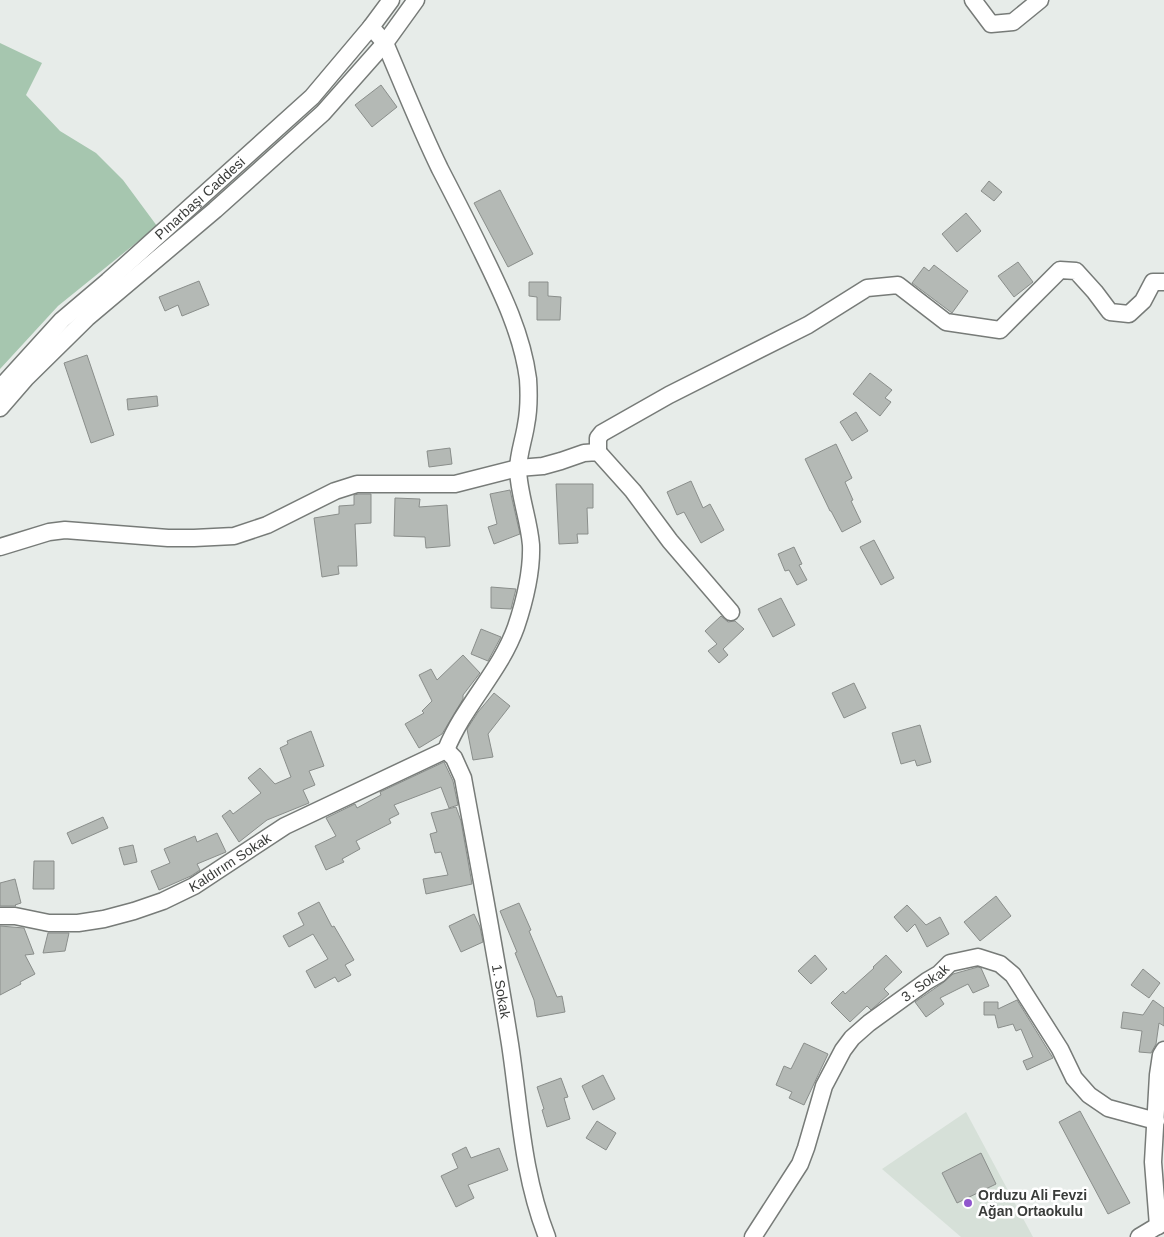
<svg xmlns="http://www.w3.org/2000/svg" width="1164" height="1237" font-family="Arial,sans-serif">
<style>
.built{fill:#d6e0d8}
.forest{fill:#a6c6af}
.building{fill:#b4b9b5;stroke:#8a8e8b}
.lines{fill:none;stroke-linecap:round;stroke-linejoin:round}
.minor-casing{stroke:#777b78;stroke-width:19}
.minor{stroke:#fff;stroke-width:16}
.poi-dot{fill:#9056cd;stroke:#fff;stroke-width:2}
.labels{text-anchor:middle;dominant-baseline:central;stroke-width:5;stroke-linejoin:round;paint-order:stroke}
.street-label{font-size:14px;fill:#3a3c3a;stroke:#fff}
.poi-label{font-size:14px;font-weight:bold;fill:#3a3c3a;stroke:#fff;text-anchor:start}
</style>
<rect width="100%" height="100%" fill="#e7ece9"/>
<path class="built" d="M966,1112L1033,1237H961L882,1169Z"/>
<path class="forest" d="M0,43L42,63L26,95L60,131L96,153L123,180L157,226L58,306L0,369Z"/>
<g class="building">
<path d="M381,85L397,107L372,127L355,105Z"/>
<path d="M989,181L1002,192L994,201L981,191Z"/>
<path d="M500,190L533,254L508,267L474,203Z"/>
<path d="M966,213L981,231L957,252L942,234Z"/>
<path d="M1018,262L1033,282L1014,297L998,276Z"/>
<path d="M934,265L968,291L952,313L912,283L924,267L929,271Z"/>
<path d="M199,281L209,305L182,316L178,305L165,311L159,297Z"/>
<path d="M529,282H548V296L561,297L560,320H537V297L529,296Z"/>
<path d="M87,355L114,435L91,443L64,363Z"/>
<path d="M870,373L892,390L885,398L891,402L880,416L853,394Z"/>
<path d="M157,396L158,406L128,410L127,399Z"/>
<path d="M856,412L868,431L852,441L840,422Z"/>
<path d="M836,444L852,478L845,482L853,500L851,501L861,522L842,532L831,511H830L805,459Z"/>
<path d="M450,448L452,464L429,467L427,451Z"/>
<path d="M691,481L703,508L710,504L724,530L701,543L684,512L677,515L667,492Z"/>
<path d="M556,484H593V508H587L588,534H577L578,543L559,544Z"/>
<path d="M510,490L520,534L494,544L488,527L497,524L490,494Z"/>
<path d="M359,494H371V523L355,524L357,566H338L339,574L322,577L314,518L339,514V506L354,505V495Z"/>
<path d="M395,498L420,499L419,507L447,505L450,546L426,548L425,537L394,536Z"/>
<path d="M874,540L894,578L881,585L860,547Z"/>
<path d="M794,547L802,564L799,565L807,580L797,585L789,570L785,571L778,554Z"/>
<path d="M491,587L516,589L511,609L491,608Z"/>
<path d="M781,598L795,625L773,637L758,609Z"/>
<path d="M721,616L728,622L735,621L744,629L723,649L728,655L719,663L708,651L717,644L705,631Z"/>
<path d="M481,629L501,637L488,661L471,654Z"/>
<path d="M463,655L480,673L463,695V699L442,734L419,748L405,724L424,713L422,711L432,701L419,675L431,669L437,680Z"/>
<path d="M854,683L866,708L844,718L832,693Z"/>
<path d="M494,693L510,706L488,734L493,757L473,760L467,729L478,712Z"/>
<path d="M920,725L931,762L917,766L915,760L901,764L892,733Z"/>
<path d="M311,731L324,766L309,771L315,785L303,790L309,803L267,820L239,842L222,816L230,810L233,814L261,793L248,778L260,768L275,784L291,777L280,748L288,744L287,741Z"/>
<path d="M444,762L453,781L458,805L449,808L441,787L394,805L399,814L389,819L391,823L356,841L360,849L342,859L344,862L326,870L315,846L336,836L326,818L355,804L357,808L381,795L380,792Z"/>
<path d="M456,807L461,821L472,884L426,894L423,879L448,875L441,852L435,853L430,834L437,832L431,813Z"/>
<path d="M103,817L108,828L72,844L67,833Z"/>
<path d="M217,833L226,852L197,864L200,870L191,876L159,890L151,871L170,863L164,849L195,836L197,842Z"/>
<path d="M133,845L137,862L124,865L119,848Z"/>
<path d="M34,861H54V889H33Z"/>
<path d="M15,879L21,903L15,905L16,906H0V883Z"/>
<path d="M996,896L1011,916L980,941L964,922Z"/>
<path d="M319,902L332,927L334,926L354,960L345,965L351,975L338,982L335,977L315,988L306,971L328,959L313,934L289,947L283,936L304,925L298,913Z"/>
<path d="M519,903L531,930L529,931L557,997L562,996L565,1012L537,1017L534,1000L515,953L517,952L500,911Z"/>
<path d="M907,905L926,925L940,917L949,934L927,947L915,924L907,932L894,917Z"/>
<path d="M474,914L480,927L483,942L461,952L449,926Z"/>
<path d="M0,926L24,928L34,954L25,955L35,974L20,982L21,984L0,995Z"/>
<path d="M48,933H69L65,951L43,953Z"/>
<path d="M815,955L827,969L811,984L798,971Z"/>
<path d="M886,955L902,972L884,989L889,994L871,1010L867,1006L850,1022L831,1003L843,991L845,994L874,968L873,967Z"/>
<path d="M978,967L981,968L989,986L973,993L968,984L940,998L944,1004L926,1017L915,1002L944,982L953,974Z"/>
<path d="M1143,969L1160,983L1149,998L1131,985Z"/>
<path d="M1017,1000L1053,1058L1027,1070L1023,1061L1033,1057L1021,1029L1016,1031L1013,1024L998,1028L995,1015H984V1002H998V1009Z"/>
<path d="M1153,1000L1164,1008V1026L1159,1023L1156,1044L1151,1053L1139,1052L1142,1031L1121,1028L1123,1012L1143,1015Z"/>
<path d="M804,1043L828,1054L804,1105L789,1098L792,1092L776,1085L784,1066L791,1069Z"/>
<path d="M603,1075L615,1099L593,1110L582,1086Z"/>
<path d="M561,1078L568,1097L564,1098L570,1119L547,1127L542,1110L544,1109L537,1087Z"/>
<path d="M1080,1111L1130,1203L1108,1214L1059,1122Z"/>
<path d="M597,1121L616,1133L606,1150L586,1138Z"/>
<path d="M466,1147L471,1158L499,1148L508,1170L468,1185L474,1198L456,1207L441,1176L458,1168L452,1154Z"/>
<path d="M981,1153L996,1184L957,1203L942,1173Z"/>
</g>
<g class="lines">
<defs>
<g id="minor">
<path d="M973,0L991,24L1013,22L1040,0"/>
<path d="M371,27L385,43C403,85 420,128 440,169C454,196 468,223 481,250C501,291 522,333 528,379C529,394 529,410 526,425C524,439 518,455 518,470C519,495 529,520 531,545C532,571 524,603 516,627C500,672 464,705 446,750"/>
<path id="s1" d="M0,388L62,320L108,281L312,97L371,27L391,0"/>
<path d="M0,408L26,378L87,318L215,210L323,113L385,43L416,0"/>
<path d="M598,452V438L602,433L669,395L808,325L867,288L898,285L946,322L1000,330L1060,270L1076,271L1095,292L1110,312L1129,314L1143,301L1153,282H1164"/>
<path d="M0,547L49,532L65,530L168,538H194L234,536L267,525L335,491L357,484H455L518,468L543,466L561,461L584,453L598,452L633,491L670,541L731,612"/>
<path id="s2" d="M446,750L454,758L463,778C479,866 496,955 510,1044C520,1110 522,1173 547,1237"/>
<path id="s3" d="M0,916H15L49,923H78L104,919L134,911L163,901L194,886L285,826L446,750"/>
<path d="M1158,1226L1153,1162L1158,1075L1161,1055L1164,1050"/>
<path id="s4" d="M753,1237L800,1164L806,1148L824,1086L843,1050L852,1038L869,1023L927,981L939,974L950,963L978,957L1000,964L1013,975L1060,1049L1074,1078L1089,1095L1108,1108L1156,1121"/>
<path d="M1139,1237L1164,1222"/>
</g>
</defs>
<use href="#minor" class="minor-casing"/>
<use href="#minor" class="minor"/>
</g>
<circle class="poi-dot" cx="968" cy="1203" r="5"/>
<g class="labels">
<g class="street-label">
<text stroke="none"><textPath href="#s1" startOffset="276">Pınarbaşı Caddesi</textPath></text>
<text stroke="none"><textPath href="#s3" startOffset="244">Kaldırım Sokak</textPath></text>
<text stroke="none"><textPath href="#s4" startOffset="316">3. Sokak</textPath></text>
<text stroke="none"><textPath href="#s2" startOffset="250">1. Sokak</textPath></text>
</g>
<g class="poi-label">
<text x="978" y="1195">Orduzu Ali Fevzi<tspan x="978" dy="16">Ağan Ortaokulu</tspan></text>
</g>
</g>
</svg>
